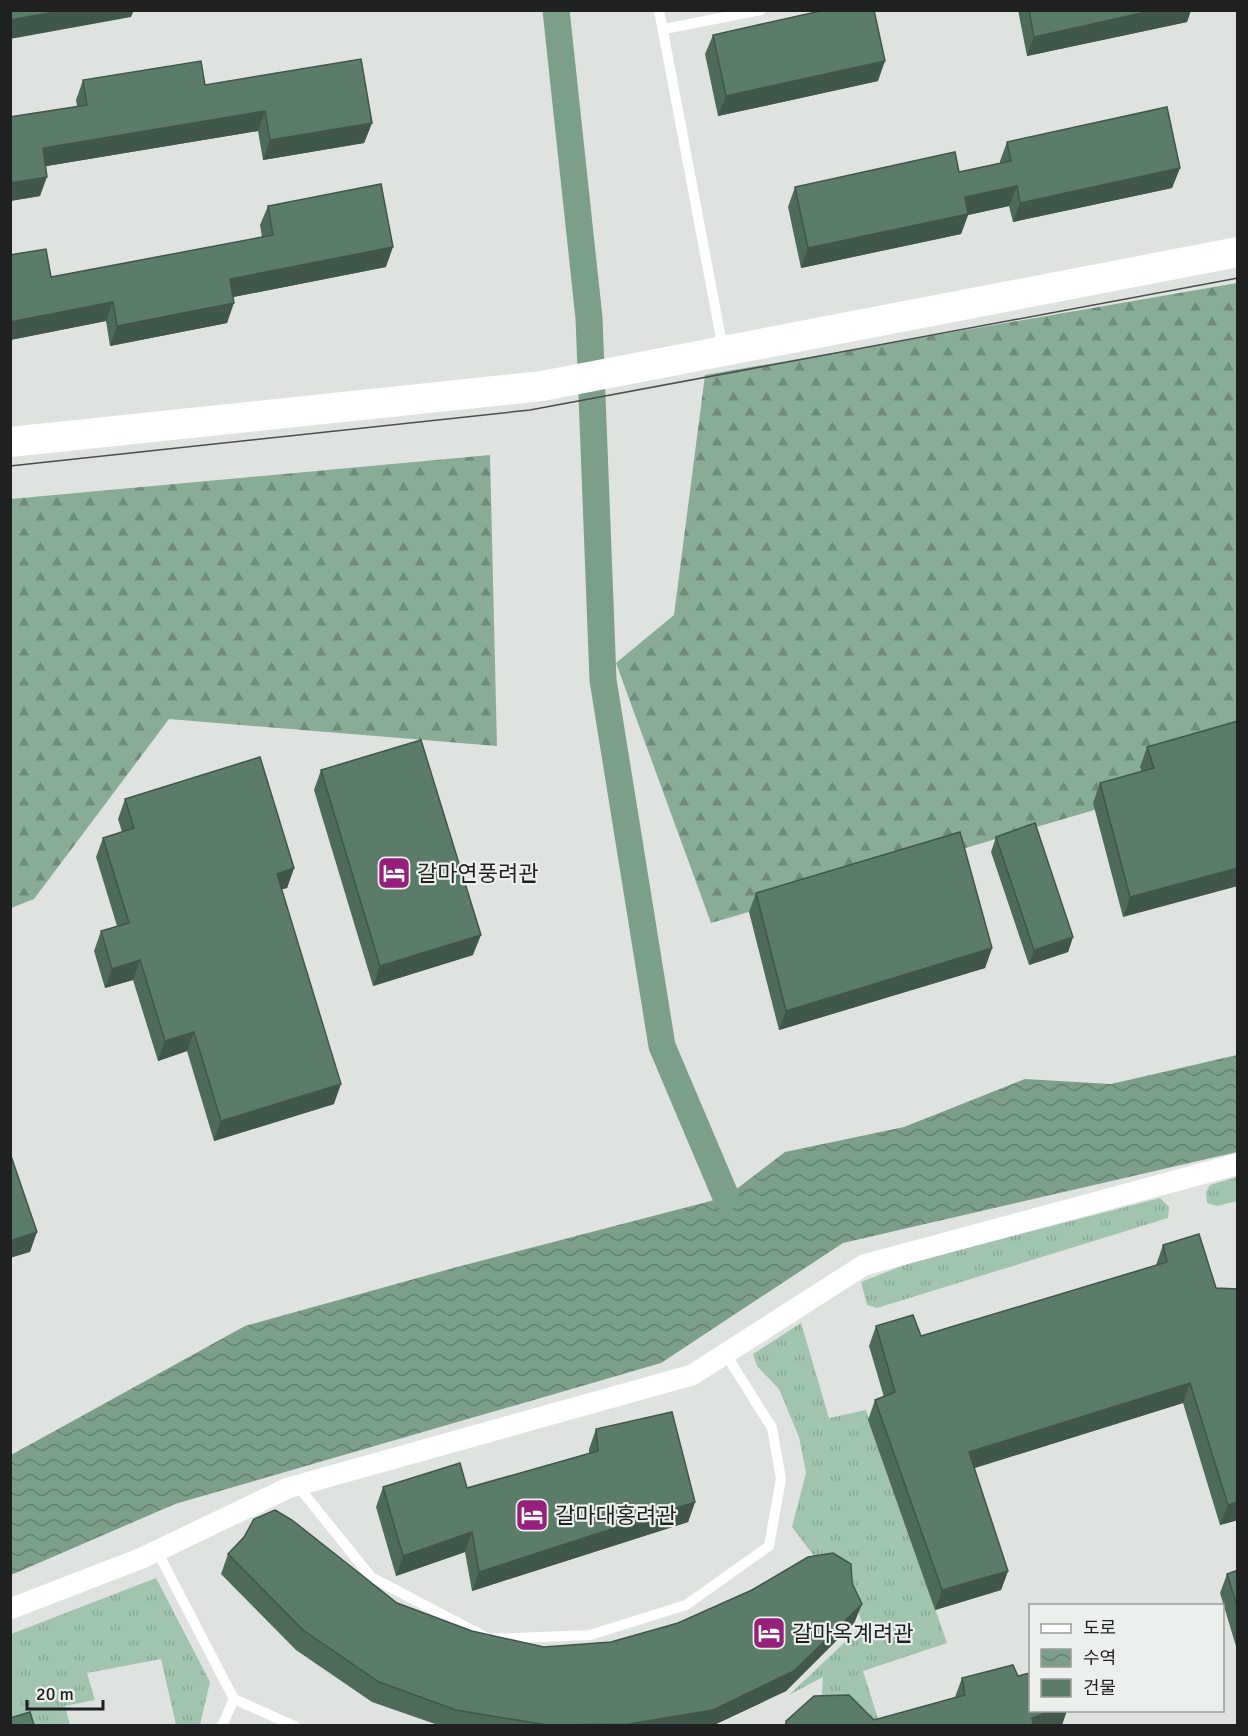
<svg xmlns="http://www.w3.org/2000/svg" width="1248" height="1736" font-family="Signika,'Noto Sans KR',sans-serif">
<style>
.grass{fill:url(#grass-tufts)}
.forest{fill:url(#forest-firs)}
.water{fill:url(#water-waves)}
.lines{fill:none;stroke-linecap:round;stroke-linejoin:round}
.canal{stroke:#7c9f8a;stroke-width:27}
.lane{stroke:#fff;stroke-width:10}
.street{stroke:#fff;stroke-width:21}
.secondary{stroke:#fff;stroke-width:30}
.tram{stroke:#4b4e4c;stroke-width:1.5}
.wall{fill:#4e6b5a}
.shaded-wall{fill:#40574a}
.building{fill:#5b7c69;stroke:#40574a;stroke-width:1.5}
.labels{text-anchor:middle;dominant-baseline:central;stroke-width:4.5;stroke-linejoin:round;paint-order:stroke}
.poi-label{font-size:22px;fill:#1f2120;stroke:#ebf0ed;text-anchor:start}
</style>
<defs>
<pattern id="grass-tufts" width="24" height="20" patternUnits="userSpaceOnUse" patternTransform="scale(1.5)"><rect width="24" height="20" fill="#a1c4af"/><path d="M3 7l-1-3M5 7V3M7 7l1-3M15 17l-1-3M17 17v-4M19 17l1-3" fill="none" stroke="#8aa896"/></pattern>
<pattern id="forest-firs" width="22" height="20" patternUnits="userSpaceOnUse" patternTransform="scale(1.5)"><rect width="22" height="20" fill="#89ac97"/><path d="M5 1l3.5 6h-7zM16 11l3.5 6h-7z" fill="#6f8c7b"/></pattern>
<pattern id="water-waves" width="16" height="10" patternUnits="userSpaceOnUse" patternTransform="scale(1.5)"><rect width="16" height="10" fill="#7c9f8a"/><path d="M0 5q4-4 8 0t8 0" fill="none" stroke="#658170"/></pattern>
</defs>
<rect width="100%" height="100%" fill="#dee3e0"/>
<g class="grass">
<path d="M1237,1177V1201L1217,1206L1207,1203L1206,1192L1210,1185Z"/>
<path d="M1160,1198L1169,1207L1168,1218L877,1308L867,1305L861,1282L912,1262Z"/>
<path d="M801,1323L829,1418L866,1410L947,1643L863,1671L880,1725L821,1708L823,1677L789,1695L863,1625L851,1593L820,1564L792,1527L806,1473L799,1437L779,1389L757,1366L753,1354Z"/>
<path d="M156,1578L210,1682L200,1725H176L161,1659L87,1673L95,1700L65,1706L70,1725H27L11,1721V1634Z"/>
</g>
<g class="forest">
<path d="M1237,283V768L711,923L616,663L674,615L705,375Z"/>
<path d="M490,455L497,746L169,719L34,899L11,908V499Z"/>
</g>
<path class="water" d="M1237,1055V1152L843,1243L661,1363L175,1504L11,1575V1455L245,1326L457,1267L726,1197L785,1152L904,1127L1025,1079L1111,1084Z"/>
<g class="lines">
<path class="canal" d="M556,10L589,318L603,680L662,1046L726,1197"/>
<g class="lane">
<path d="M659,10L723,349"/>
<path d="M664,29L761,10"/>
<path d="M297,1485L371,1577L489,1639L590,1635L686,1605L769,1546L781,1479L772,1428L725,1353"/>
<path d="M157,1551L234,1699L295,1726"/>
<path d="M222,1726L234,1699"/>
</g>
<path class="street" d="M10,1609L142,1558L288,1488L692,1375L864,1265L1238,1164"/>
<path class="secondary" d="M10,442L542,386L1238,252"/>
<path class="tram" d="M10,466L530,410L1238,278"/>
</g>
<g class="wall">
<path d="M1018,10H1191L1187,22L1027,56Z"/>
<path d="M713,35L878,81L718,116L705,54Z"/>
<path d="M83,80L205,85L372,123L364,143L263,160L258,131L46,166L40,196L10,201L77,106L76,100Z"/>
<path d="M1007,142L1180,168L1172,188L1013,222L1009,206L968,215L961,234L801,268L788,207L795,187L959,172L1000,163V161Z"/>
<path d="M268,206L386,267L233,297L227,323L110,346L106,321L10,340V255L51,277L262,237L260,225Z"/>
<path d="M1238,721L1123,917L1093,803L1100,783L1142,772L1140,767L1147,747Z"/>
<path d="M321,770L473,955L373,986L314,790Z"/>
<path d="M125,799L294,868L287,888L282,889L334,1104L214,1141L187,1051L158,1061L133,980L105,988L94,951L101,931L117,926L96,857L103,838L122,832L118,819Z"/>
<path d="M996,837L1073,937L1068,952L1029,965L991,852Z"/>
<path d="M756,893L992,948L985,968L779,1030L749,912Z"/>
<path d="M1163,1245L1216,1288L1238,1289V1520L1220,1525L1183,1403L974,1468L1008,1571L1001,1590L935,1610L868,1420L875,1400L884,1397L869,1346L876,1326L921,1336L1156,1265Z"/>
<path d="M596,1429L695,1502L688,1522L472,1591L465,1552L396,1576L376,1507L383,1487L467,1488L589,1453V1449Z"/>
<path d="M228,1554L397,1603L472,1631L544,1647L611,1642L852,1583L862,1604L854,1623L786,1691L714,1725H438L372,1702L296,1650L221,1574Z"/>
<path d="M1238,1570V1653L1220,1593L1227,1574Z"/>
<path d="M962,1678L1030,1710H1067L1062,1725H785L786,1721L874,1720L955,1697Z"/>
</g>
<g class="shaded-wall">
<path d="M66,10H134L131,17L10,39V20Z"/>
<path d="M1155,10H1191L1187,22L1027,56L1034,37Z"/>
<path d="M885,61L878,81L718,116L726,96Z"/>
<path d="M265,111L258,131L35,168L43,148Z"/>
<path d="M372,123L364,143L263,160L270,140Z"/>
<path d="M1180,168L1172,188L1013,222L1020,203Z"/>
<path d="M47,177L40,196L10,201V183Z"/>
<path d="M1017,186L1009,206L968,215L961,234L801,268L808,248L965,197Z"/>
<path d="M393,247L386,267L223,299L230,279Z"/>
<path d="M113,302L106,321L10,340V322Z"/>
<path d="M234,303L227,323L110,346L117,326Z"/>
<path d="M294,868L287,888L270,893L277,874Z"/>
<path d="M1238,868V886L1123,917L1130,897Z"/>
<path d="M481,935L473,955L373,986L380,966Z"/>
<path d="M1073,937L1068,952L1029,965L1034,950Z"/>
<path d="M992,948L985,968L779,1030L786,1011Z"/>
<path d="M140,960L133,980L105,988L112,969Z"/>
<path d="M194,1032L187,1051L158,1061L165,1041Z"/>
<path d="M341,1084L334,1104L214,1141L221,1121Z"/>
<path d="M37,1232L30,1252L10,1258V1241Z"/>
<path d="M1190,1383L1183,1403L962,1472L969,1452Z"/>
<path d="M695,1502L688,1522L472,1591L479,1572Z"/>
<path d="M1238,1502V1520L1220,1525L1228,1505Z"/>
<path d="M472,1532L465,1552L396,1576L403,1556Z"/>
<path d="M1008,1571L1001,1590L935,1610L942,1590Z"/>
<path d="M862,1604L854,1623L786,1691L714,1725H547Z"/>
<path d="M1054,1710H1067L1062,1725H1029L1032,1718Z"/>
</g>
<g class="building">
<path d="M10,10H66L10,20Z"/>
<path d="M825,10H874L885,61L726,96L713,35Z"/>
<path d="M1029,10H1155L1034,37Z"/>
<path d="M361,59L372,123L270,140L265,111L43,148L47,177L10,183V117L87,105L83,80L201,61L205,85Z"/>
<path d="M1167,107L1180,168L1020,203L1017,186L965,197L968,214L808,248L795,187L955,152L959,172L1011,161L1007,142Z"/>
<path d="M381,184L393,247L230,279L234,303L117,326L113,302L10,322V255L46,249L51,277L273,235L268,206Z"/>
<path d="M1238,721V868L1130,897L1100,783L1154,768L1147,747Z"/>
<path d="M421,740L481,935L380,966L321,770Z"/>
<path d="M260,757L294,868L277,874L341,1084L221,1121L194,1032L165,1041L140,960L112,969L101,931L129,923L103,838L134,828L125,799Z"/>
<path d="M1035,823L1073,937L1034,950L996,837Z"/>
<path d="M960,832L992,948L786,1011L756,893Z"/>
<path d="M10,1153L37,1232L10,1241Z"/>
<path d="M1199,1234L1216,1288L1238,1289V1502L1228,1505L1190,1383L969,1452L1008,1571L942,1590L875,1400L895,1392L876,1326L913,1315L921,1336L1167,1262L1163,1245Z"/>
<path d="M672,1412L695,1502L479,1572L472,1532L403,1556L383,1487L460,1463L467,1488L598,1451L596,1429Z"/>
<path d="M275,1510L292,1520L397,1603L472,1631L544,1647L611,1642L678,1623L752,1590L808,1557L833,1553L851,1564L852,1583L862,1604L794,1671L713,1710L629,1724L547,1725L456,1710L379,1682L303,1630L228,1554L244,1537L254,1519Z"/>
<path d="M1238,1570V1609L1227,1574Z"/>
<path d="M1013,1665L1018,1676L1030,1673V1710H1054L1032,1718L1033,1725H786V1721L814,1696L849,1695L874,1720L965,1695L962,1678Z"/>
<path d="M30,1712L34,1725H10V1718Z"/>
</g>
<defs>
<symbol id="hotel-square" viewBox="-11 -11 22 22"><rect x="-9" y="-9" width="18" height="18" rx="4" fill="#951f7b" stroke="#ebf0ed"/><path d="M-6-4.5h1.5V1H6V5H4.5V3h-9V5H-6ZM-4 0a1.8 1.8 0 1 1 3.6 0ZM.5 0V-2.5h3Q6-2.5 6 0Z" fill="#fff"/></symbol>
</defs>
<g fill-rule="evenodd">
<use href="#hotel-square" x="375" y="854" width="38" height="38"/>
<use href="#hotel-square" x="513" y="1496" width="38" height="38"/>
<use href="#hotel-square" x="750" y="1614" width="38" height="38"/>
</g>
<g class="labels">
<g class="poi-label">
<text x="417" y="873">갈마연풍려관</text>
<text x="555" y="1515">갈마대홍려관</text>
<text x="792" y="1633">갈마옥계려관</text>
</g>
</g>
<rect width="1248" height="1736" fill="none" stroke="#1f2120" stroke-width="24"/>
<rect x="1029" y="1604" width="195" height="108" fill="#ebf0ed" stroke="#999d9b" stroke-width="1.5"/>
<rect x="1041" y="1624" width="30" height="9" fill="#ffffff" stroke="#999d9b" stroke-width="1.5"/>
<text x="1083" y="1634" font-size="18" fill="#1f2120">도로</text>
<rect x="1041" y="1649" width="30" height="18" fill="url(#water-waves)" stroke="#999d9b" stroke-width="1.5"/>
<text x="1083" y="1664" font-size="18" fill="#1f2120">수역</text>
<rect x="1041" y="1679" width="30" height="18" fill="#5b7c69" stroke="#999d9b" stroke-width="1.5"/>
<text x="1083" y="1694" font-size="18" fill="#1f2120">건물</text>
<path d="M27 1700v9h76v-9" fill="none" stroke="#1f2120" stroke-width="3"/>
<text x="36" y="1700" font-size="18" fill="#1f2120" stroke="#ebf0ed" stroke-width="4.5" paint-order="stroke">20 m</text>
</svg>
